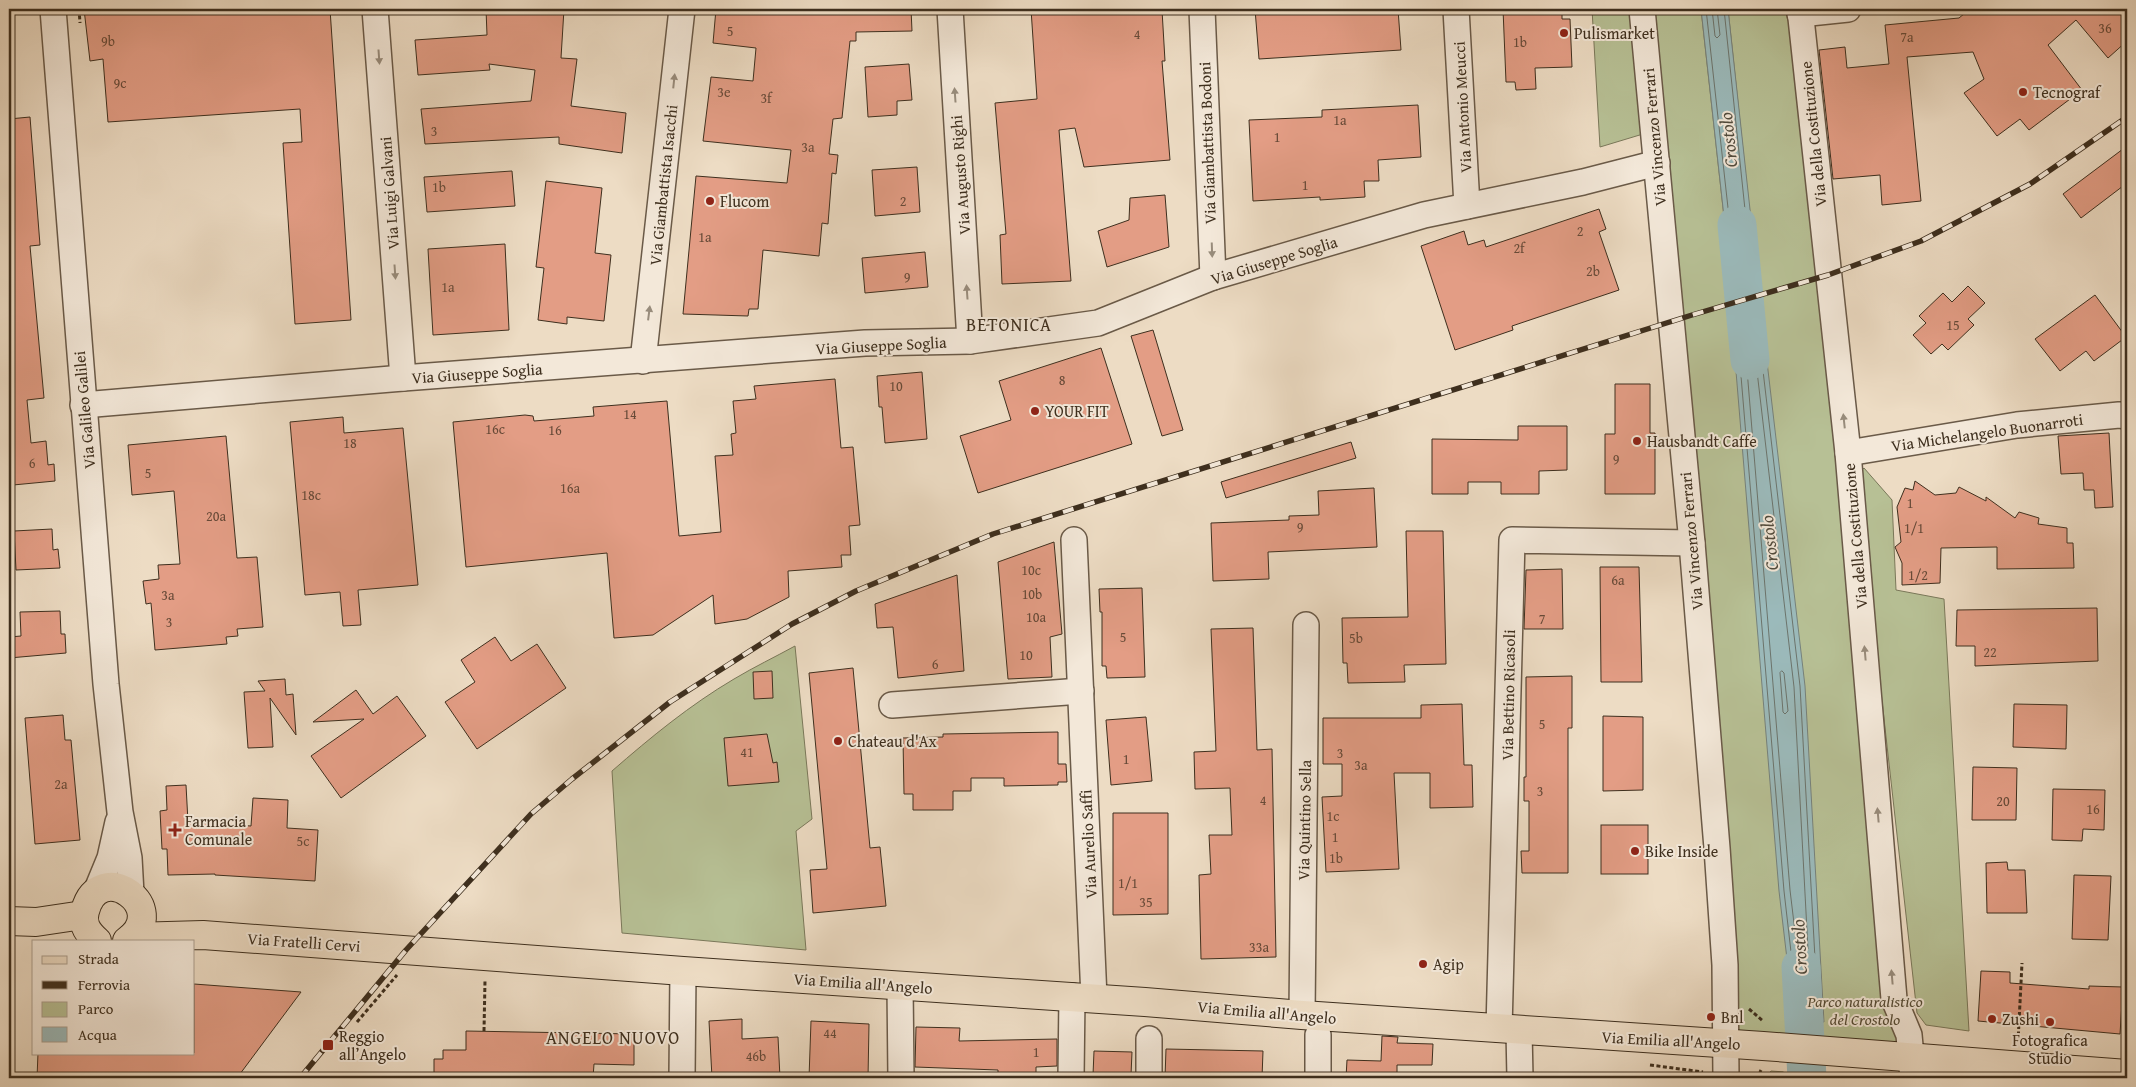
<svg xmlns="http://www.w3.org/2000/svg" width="2136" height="1087" font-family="'Gentium Book Plus',serif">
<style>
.green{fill:#b7c095;stroke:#7a785a}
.water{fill:#9bbabb;stroke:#76827c}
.pier{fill:#eddcc4}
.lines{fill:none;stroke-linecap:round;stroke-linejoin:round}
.shore{stroke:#6c746c;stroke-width:1}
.river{stroke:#9bbabb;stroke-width:39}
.building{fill:#e39d85;stroke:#3e2f1e}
.minor-casing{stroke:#6a5a48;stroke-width:28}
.major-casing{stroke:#3e2f1e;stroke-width:30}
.path{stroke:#3e2f1e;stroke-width:3;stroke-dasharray:4 2.5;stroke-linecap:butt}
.minor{stroke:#f3e8d9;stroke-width:25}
.major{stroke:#eddcc4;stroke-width:28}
.rail-casing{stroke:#3e2f1e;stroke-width:5.5}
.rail{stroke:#f3e8d9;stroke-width:4;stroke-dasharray:11;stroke-linecap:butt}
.oneway{fill:#988c7c}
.poi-dot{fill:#8f2418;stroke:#f3e8d9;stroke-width:2}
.labels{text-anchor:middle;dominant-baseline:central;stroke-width:4;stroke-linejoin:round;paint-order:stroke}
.number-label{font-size:14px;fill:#674a38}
.poi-label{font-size:16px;fill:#3e2f1e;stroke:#f3e8d9;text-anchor:start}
.street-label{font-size:16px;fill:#3e2f1e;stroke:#f3e8d9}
.park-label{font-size:16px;font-style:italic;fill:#564c36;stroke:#f3e8d9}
.water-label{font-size:18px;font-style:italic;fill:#514b3d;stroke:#f3e8d9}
.neighbourhood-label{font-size:18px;letter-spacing:1px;fill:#3e2f1e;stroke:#f3e8d9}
</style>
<rect width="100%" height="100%" fill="#eddcc4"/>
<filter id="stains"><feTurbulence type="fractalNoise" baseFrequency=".004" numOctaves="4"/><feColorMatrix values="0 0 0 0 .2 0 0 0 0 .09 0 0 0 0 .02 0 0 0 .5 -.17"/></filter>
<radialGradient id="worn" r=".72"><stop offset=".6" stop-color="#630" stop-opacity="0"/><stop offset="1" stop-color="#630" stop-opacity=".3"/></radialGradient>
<g class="green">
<path d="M1592,9H1632L1643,134L1600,147Z"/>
<path d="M1642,9H1701L1731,280L1756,273L1728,9H1800L1911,1057L1726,1043Z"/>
<path d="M1864,468L1892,500L1896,590L1944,599L1969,1031L1926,1025L1917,1013L1879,674L1861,471Z"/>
<path d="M795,646L812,819L796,831L806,950L622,933L612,771C651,737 690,705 734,679C754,667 775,657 795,646Z"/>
<path d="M1771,1071L1785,1072V1078H1765Z"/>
</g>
<g class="water">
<path d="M1701,9H1728L1757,273L1731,280Z"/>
<path d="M1760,302L1805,686L1824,1022L1794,1019L1779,891L1731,311Z"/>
<path d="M1785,1072L1835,1077V1078H1785Z"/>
</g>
<path class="pier" d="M1785,1070L1835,1074L1838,1077L1783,1072Z"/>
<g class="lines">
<g class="shore">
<path d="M1706,9L1735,271L1738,273L1749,270L1751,267L1724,9"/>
<path d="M1712,9L1715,36L1717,38L1720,35L1717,9"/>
<path d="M1753,309L1756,311L1800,686L1818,1013L1816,1016L1800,1015L1798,1013L1784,891L1736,316L1738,314Z"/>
<path d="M1749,317L1751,320L1794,687L1811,1006L1809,1009L1804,1007L1790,890L1743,321Z"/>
<path d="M1782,671L1784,673L1788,711L1785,714L1783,712L1780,673Z"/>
</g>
<g class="river">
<path d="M1737,225L1750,360"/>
<path d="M1801,967L1807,1078"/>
</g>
</g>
<g class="building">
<path d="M84,9H330L351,320L295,324L283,143L302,142L300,109L108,122L103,59L90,61Z"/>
<path d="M486,9H564L561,58L577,59L571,106L626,113L622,153L559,144V137L425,144L421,109L531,101L535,70L489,64L490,70L418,75L415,40L487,35Z"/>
<path d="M716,9H911L912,31L856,32V41H850L842,118L833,119L829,154L838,155L836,174L832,173L828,224L822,223L819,256L763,250L758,309H749L748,316L683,314L696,176L787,183L791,150L703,141L711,77L753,81L756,48L713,43Z"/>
<path d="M1031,9H1128L1129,12L1162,10L1165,61H1162L1170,160L1084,167L1075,128L1059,130L1071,281L1002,284L1000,235L1006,234L995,103L1037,99Z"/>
<path d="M1255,9H1398L1401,50L1259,59Z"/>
<path d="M1503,9H1562V19H1570L1572,67L1535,68L1536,89L1516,90L1515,82H1506Z"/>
<path d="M1970,9H2127V41L2108,58L2076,20L2048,45L2082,90L2029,130L2020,119L1997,136L1964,93L1984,79L1973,52L1907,57L1921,201L1882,205L1880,175L1833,179L1819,50L1845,47L1847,68L1889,64L1885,25L1959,18Z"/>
<path d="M909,64L912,100L897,101V115L868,117L865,67Z"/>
<path d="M1418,105L1421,157L1378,160L1379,181H1364L1365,197L1320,200V197L1253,201L1249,120L1322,117V110Z"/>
<path d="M30,117L40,245L30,246L44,398L27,400L31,443L46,441L48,465L54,464L55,481L13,485L9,441V119Z"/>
<path d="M2127,146V183L2081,218L2063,194Z"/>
<path d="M917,167L920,212L875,216L872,170Z"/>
<path d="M512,171L515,206L427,212L424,177Z"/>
<path d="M546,181L602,188L595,253L611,255L604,321L567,317V324L538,320L544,268L536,267Z"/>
<path d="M1165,195L1169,247L1107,267L1098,231L1129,220L1130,198Z"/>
<path d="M1599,209L1606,229L1599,232L1619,290L1512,326L1513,330L1455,350L1421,246L1464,231L1468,245L1484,240L1486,247Z"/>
<path d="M505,244L509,330L433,335L428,249Z"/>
<path d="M925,252L928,287L865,293L862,258Z"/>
<path d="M1968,286L1985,303L1968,319L1974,325L1948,350L1942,344L1931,354L1913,335L1926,323L1919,316L1943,293L1952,302Z"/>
<path d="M2095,295L2126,337L2094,361L2086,351L2060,371L2035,339Z"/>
<path d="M1153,330L1183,430L1162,436L1131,336Z"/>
<path d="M1101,348L1132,444L978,493L960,436L1011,420L999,381Z"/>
<path d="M922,372L927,439L885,443L882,407H879L877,376Z"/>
<path d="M835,379L841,448L853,447L860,525L849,526L851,555H841L842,567L788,571L789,597L747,619L715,624L713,595L653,635L614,638L607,553L466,567L453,422L525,415L533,416L534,421L594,416L593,407L667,401L679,536L721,532L715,456L733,455L731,434L736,433L733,401L756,399L754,386Z"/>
<path d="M1615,384H1650V433H1655V494H1605V434H1615Z"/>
<path d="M343,417L344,433L403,428L418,585L358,590L361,625L343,626L340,592L305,595L290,422Z"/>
<path d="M1518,426H1567V470L1539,471V494H1501V482H1468V494H1432V439L1518,440Z"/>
<path d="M2109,433L2113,507L2095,508L2094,490H2084L2083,473L2061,474L2058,436Z"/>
<path d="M226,436L237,558L257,557L263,627L237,629L238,636L226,637L227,644L155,650L151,603L146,604L143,581L159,579L158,565L180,564L174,491L132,495L128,445Z"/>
<path d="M1351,442L1356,458L1226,498L1221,482Z"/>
<path d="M1915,481L1935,495L1956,493L1959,487L1986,501V497L2015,518L2019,512L2039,518L2038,524L2067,528V543H2073L2074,568L1997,569V547L1941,548L1940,583L1902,585V563L1895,547L1901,542L1897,507L1905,488L1913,490Z"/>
<path d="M1374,488L1377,547L1268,552L1269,579L1213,581L1211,523L1289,520V516L1319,515L1318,491Z"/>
<path d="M52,529L53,550L58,549L60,568L16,570L14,531Z"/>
<path d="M1406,531H1443L1446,664L1404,665L1405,682L1348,683L1347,663H1343L1342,618L1408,617Z"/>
<path d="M1054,542L1062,634L1050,637L1052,677L1008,679L998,562Z"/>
<path d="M1600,567H1639L1642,682H1601Z"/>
<path d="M1562,569L1563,629H1524L1526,570Z"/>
<path d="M957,575L964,671L898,678L893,627L877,628L875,604Z"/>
<path d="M1142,588L1145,677L1107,678L1106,666H1102V612H1100L1099,589Z"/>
<path d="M2097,608L2098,661L1975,666V646H1956L1957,610Z"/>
<path d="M60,611L61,634H65L66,653L9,658V637L21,636L20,612Z"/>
<path d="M1253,628L1257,750L1272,749L1276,957L1201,959L1199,875L1211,874L1209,835H1232L1230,788L1195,789L1194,752L1216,751L1211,629Z"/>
<path d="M495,637L511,661L537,644L566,688L477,749L445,702L475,682L461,660Z"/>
<path d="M853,668L870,848L880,847L886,906L813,913L810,870L827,869L809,673Z"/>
<path d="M772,671L773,698L754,699L753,672Z"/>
<path d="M1572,676V728H1568V873H1522L1521,851H1529V801H1524V777H1526V677Z"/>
<path d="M285,679L286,695L293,694L296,735L270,698L273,747L248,748L244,692L265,691L258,681Z"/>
<path d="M356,690L373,714L397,696L426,736L341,798L311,756L364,719L313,722Z"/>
<path d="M1462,704L1464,765H1472L1473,807L1430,808V773H1394L1399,869L1326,872L1322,797L1342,796V764H1323V718H1421V705Z"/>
<path d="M2014,704L2067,705L2066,749L2013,747Z"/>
<path d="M63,715L65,740H71L80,840L35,844L25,718Z"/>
<path d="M1603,716L1643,717V790L1603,791Z"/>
<path d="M1146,717L1152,781L1111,785L1106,720Z"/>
<path d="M1058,732V764H1066L1067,782H1058V785L1004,786V778H971V791H953V810H913V794H904L903,738L943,737V734Z"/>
<path d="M767,734L773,763L777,762L779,782L728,786L724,738Z"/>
<path d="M1973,767L2017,768L2016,820H1972Z"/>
<path d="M186,785L188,822L251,826L253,798L288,800L287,828L318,830L315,881L215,875V874L168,875L167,849H162L160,811L167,810L166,786Z"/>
<path d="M2053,789L2105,790L2104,830L2083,829L2082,841L2052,840Z"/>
<path d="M1113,813H1168V914L1113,915Z"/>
<rect x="1601" y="825" width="47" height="49"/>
<path d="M2007,862L2008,870H2025L2027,913H1987L1986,863Z"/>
<path d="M2074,875L2111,876L2108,940L2072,939Z"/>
<path d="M1981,971L2010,972V983L2089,989V986L2123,987L2120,1034L1978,1021Z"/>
<path d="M194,984L301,992L237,1078H37L38,1053H194Z"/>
<path d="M742,1019V1039L778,1037L780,1078H712L709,1021Z"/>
<path d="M811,1021L869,1024L868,1078H809Z"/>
<path d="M916,1027L960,1028L959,1041L1057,1039V1066L1036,1067V1078H998V1070L915,1067Z"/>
<path d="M466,1031L634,1034V1065L594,1064L593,1078H434V1059H443V1050H466Z"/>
<path d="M1382,1036L1398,1037L1397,1043L1433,1044L1432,1065H1397V1078H1346L1347,1060L1381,1061Z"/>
<path d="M1166,1049L1263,1051L1262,1078H1165Z"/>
<path d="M1094,1051L1132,1052L1131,1075H1093Z"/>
</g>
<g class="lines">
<defs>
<g id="minor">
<path d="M53,9L106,684L120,812L129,858L131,894"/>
<path d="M375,9L403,378"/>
<path d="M950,9L970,341"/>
<path d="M1202,9L1213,277"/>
<path d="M1456,9L1467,206"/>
<path d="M1642,9L1692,543L1717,848L1725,965L1726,1078"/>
<path d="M1800,9L1848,453L1894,999L1909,1035L1913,1078"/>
<path d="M1800,14L1848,9"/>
<path d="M643,361L682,9"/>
<path d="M83,405L403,378L865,343L970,341L1098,323L1213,277L1424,215L1583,182L1657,163"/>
<path d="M1848,453L2017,425L2119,415L2127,416"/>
<path d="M1074,540L1094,998"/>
<path d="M892,705L1081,691"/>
<path d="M96,892L110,858L118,822"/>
<path d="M900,985L901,1078"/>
<path d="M1302,1015L1306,625"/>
<path d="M1499,1029L1512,540L1692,543"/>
<path d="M1519,1031L1520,1078"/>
<path d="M682,1078L683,971"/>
<path d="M1071,1078L1072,996"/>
<path d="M1149,1078V1039"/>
<path d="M1318,1078V1035"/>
</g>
<g id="major">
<path d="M9,921L36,922L83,915"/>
<path d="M132,937L203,935L683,971L1145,1002L1302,1015L1763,1046L2127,1074"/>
<path d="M97,941C88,933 81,924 85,911C99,856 173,908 127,941"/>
</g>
</defs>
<use href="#minor" class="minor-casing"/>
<use href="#major" class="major-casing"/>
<g class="path">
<path d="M79,9L80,23"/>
<path d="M1749,1009L1763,1021"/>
<path d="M357,1022L397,975"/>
<path d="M484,1031L485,980"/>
<path d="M2018,1042L2022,963"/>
<path d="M1650,1065L1703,1072"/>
<path d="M1757,1078L1761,1070"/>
</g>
<use href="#minor" class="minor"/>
<use href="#major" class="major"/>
<defs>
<path id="rail" d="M300,1078L406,950L531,814L572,779L670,702L792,624L856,591L993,534L1692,315L1828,275L1921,241L2030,184L2127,117"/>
</defs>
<use href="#rail" class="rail-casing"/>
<use href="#rail" class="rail"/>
</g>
<defs><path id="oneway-solid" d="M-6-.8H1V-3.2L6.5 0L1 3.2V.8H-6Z" transform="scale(1.25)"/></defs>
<g class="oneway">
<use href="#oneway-solid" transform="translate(379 57) rotate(86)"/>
<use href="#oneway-solid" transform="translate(674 81) rotate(-84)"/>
<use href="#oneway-solid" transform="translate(955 95) rotate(-94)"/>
<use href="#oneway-solid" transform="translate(1212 250) rotate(88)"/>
<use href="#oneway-solid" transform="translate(395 272) rotate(86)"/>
<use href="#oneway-solid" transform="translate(967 292) rotate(-94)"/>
<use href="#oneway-solid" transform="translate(649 313) rotate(-83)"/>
<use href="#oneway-solid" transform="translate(1844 421) rotate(-96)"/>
<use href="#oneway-solid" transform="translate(1865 653) rotate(-95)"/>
<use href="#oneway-solid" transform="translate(1878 815) rotate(-95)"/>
<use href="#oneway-solid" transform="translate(1892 977) rotate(-95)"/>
</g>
<g class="poi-dot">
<circle cx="1564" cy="33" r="5"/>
<circle cx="2023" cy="92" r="5"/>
<circle cx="710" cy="201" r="5"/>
<circle cx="1035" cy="411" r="5"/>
<circle cx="1637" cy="441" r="5"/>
<circle cx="838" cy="741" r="5"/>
<path d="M172.5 822.5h5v5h5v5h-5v5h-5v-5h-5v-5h5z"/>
<circle cx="1635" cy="851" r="5"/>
<circle cx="1423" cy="964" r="5"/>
<circle cx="1711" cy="1017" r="5"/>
<circle cx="1992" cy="1019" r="5"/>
<circle cx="2050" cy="1022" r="5"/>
<rect x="322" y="1039" width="12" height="12" rx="2.5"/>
</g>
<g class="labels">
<g class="number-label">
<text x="2105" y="28">36</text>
<text x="730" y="31">5</text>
<text x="1137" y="34">4</text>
<text x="1907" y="37">7a</text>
<text x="108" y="41">9b</text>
<text x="1520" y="42">1b</text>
<text x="120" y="83">9c</text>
<text x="724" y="92">3e</text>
<text x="766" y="98">3f</text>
<text x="1340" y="120">1a</text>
<text x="434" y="131">3</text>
<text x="1277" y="137">1</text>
<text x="808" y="147">3a</text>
<text x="1305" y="185">1</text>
<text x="439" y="187">1b</text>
<text x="903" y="201">2</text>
<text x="1580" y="231">2</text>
<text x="705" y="237">1a</text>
<text x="1519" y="248">2f</text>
<text x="1593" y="271">2b</text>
<text x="907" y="277">9</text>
<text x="448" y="287">1a</text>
<text x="1953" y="325">15</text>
<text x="1062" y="380">8</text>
<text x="896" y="386">10</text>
<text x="630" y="414">14</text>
<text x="495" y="429">16c</text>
<text x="555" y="430">16</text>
<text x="350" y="443">18</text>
<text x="1616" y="459">9</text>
<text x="32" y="463">6</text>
<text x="148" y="473">5</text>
<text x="570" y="488">16a</text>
<text x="311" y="495">18c</text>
<text x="1910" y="503">1</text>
<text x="216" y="516">20a</text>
<text x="1300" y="527">9</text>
<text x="1914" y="528">1/1</text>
<text x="1031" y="570">10c</text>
<text x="1918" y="575">1/2</text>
<text x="1618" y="580">6a</text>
<text x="1032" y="594">10b</text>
<text x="168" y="595">3a</text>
<text x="1036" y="617">10a</text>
<text x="1542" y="619">7</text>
<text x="169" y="622">3</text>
<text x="1123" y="637">5</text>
<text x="1356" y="638">5b</text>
<text x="1990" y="652">22</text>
<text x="1026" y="655">10</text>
<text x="935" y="664">6</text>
<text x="1542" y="724">5</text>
<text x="747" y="752">41</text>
<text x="1340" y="753">3</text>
<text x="1126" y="759">1</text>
<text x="1361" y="765">3a</text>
<text x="61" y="784">2a</text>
<text x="1540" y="791">3</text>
<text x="1263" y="800">4</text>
<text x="2003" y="801">20</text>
<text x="2093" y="809">16</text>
<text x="1333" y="816">1c</text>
<text x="1335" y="837">1</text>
<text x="303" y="841">5c</text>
<text x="1336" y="858">1b</text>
<text x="1128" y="883">1/1</text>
<text x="1146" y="902">35</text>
<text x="1259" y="947">33a</text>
<text x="830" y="1033">44</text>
<text x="1036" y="1052">1</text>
<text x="756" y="1056">46b</text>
</g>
<g class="poi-label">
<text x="1574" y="33">Pulismarket</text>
<text x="2033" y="92">Tecnograf</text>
<text x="720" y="201">Flucom</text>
<text x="1045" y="411">YOUR FIT</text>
<text x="1647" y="441">Hausbandt Caffe</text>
<text x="848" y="741">Chateau d'Ax</text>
<text x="185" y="821">Farmacia<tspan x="185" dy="18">Comunale</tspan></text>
<text x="1645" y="851">Bike Inside</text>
<text x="1433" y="964">Agip</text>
<text x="1721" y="1017">Bnl</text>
<text x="2002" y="1019">Zushi</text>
<text x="339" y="1036">Reggio<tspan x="339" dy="18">all’Angelo</tspan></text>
<text x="2050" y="1040" text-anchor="middle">Fotografica<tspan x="2050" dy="18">Studio</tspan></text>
</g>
<g class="street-label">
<text transform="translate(1462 107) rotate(-93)">Via Antonio Meucci</text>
<text transform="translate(1813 134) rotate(-96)">Via della Costituzione</text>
<text transform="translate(1654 137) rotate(-95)">Via Vincenzo Ferrari</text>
<text transform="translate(1207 143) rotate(-92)">Via Giambattista Bodoni</text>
<text transform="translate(960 175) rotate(-94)">Via Augusto Righi</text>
<text transform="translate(663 185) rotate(-84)">Via Giambattista Isacchi</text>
<text transform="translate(389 193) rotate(-94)">Via Luigi Galvani</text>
<text transform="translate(1274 260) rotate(-17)">Via Giuseppe Soglia</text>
<text transform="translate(881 345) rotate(-3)">Via Giuseppe Soglia</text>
<text transform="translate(477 373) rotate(-4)">Via Giuseppe Soglia</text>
<text transform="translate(84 410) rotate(-95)">Via Galileo Galilei</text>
<text transform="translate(1987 432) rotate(-8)">Via Michelangelo Buonarroti</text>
<text transform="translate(1855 536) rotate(-95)">Via della Costituzione</text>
<text transform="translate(1691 541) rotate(-95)">Via Vincenzo Ferrari</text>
<text transform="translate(1508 695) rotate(-89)">Via Bettino Ricasoli</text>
<text transform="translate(1304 820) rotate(-89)">Via Quintino Sella</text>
<text transform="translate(1088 844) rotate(-93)">Via Aurelio Saffi</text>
<text transform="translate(304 942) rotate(4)">Via Fratelli Cervi</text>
<text transform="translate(863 983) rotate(4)">Via Emilia all'Angelo</text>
<text transform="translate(1267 1012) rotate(5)">Via Emilia all'Angelo</text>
<text transform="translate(1671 1040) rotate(3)">Via Emilia all'Angelo</text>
</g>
<g class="park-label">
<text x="1865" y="1001">Parco naturalistico<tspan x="1865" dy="18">del Crostolo</tspan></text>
</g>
<g class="water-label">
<text transform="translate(1728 140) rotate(-96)">Crostolo</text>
<text transform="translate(1769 543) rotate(-96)">Crostolo</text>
<text transform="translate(1799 947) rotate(-93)">Crostolo</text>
</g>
<g class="neighbourhood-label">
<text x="1009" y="324">BETONICA</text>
<text x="613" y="1037">ANGELO NUOVO</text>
</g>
</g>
<rect width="2136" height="1087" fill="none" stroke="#eddcc4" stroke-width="30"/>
<rect x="10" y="10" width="2116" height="1067" fill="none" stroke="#3e2f1e" stroke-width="2.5"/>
<rect x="15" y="15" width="2106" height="1057" fill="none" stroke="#3e2f1e"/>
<rect x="32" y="940" width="162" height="115" fill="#f3e8d9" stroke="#ab9e8e"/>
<rect x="42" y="956" width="25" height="8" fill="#eddcc4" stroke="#ab9e8e"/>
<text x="78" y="964" font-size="15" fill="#3e2f1e">Strada</text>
<rect x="42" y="981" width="25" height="8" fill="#3e2f1e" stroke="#ab9e8e"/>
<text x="78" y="990" font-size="15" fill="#3e2f1e">Ferrovia</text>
<rect x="42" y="1002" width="25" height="15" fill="#b7c095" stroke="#ab9e8e"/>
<text x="78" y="1014" font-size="15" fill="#3e2f1e">Parco</text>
<rect x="42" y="1027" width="25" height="15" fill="#9bbabb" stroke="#ab9e8e"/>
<text x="78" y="1040" font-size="15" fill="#3e2f1e">Acqua</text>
<rect width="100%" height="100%" filter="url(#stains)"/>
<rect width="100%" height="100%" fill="url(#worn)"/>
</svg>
